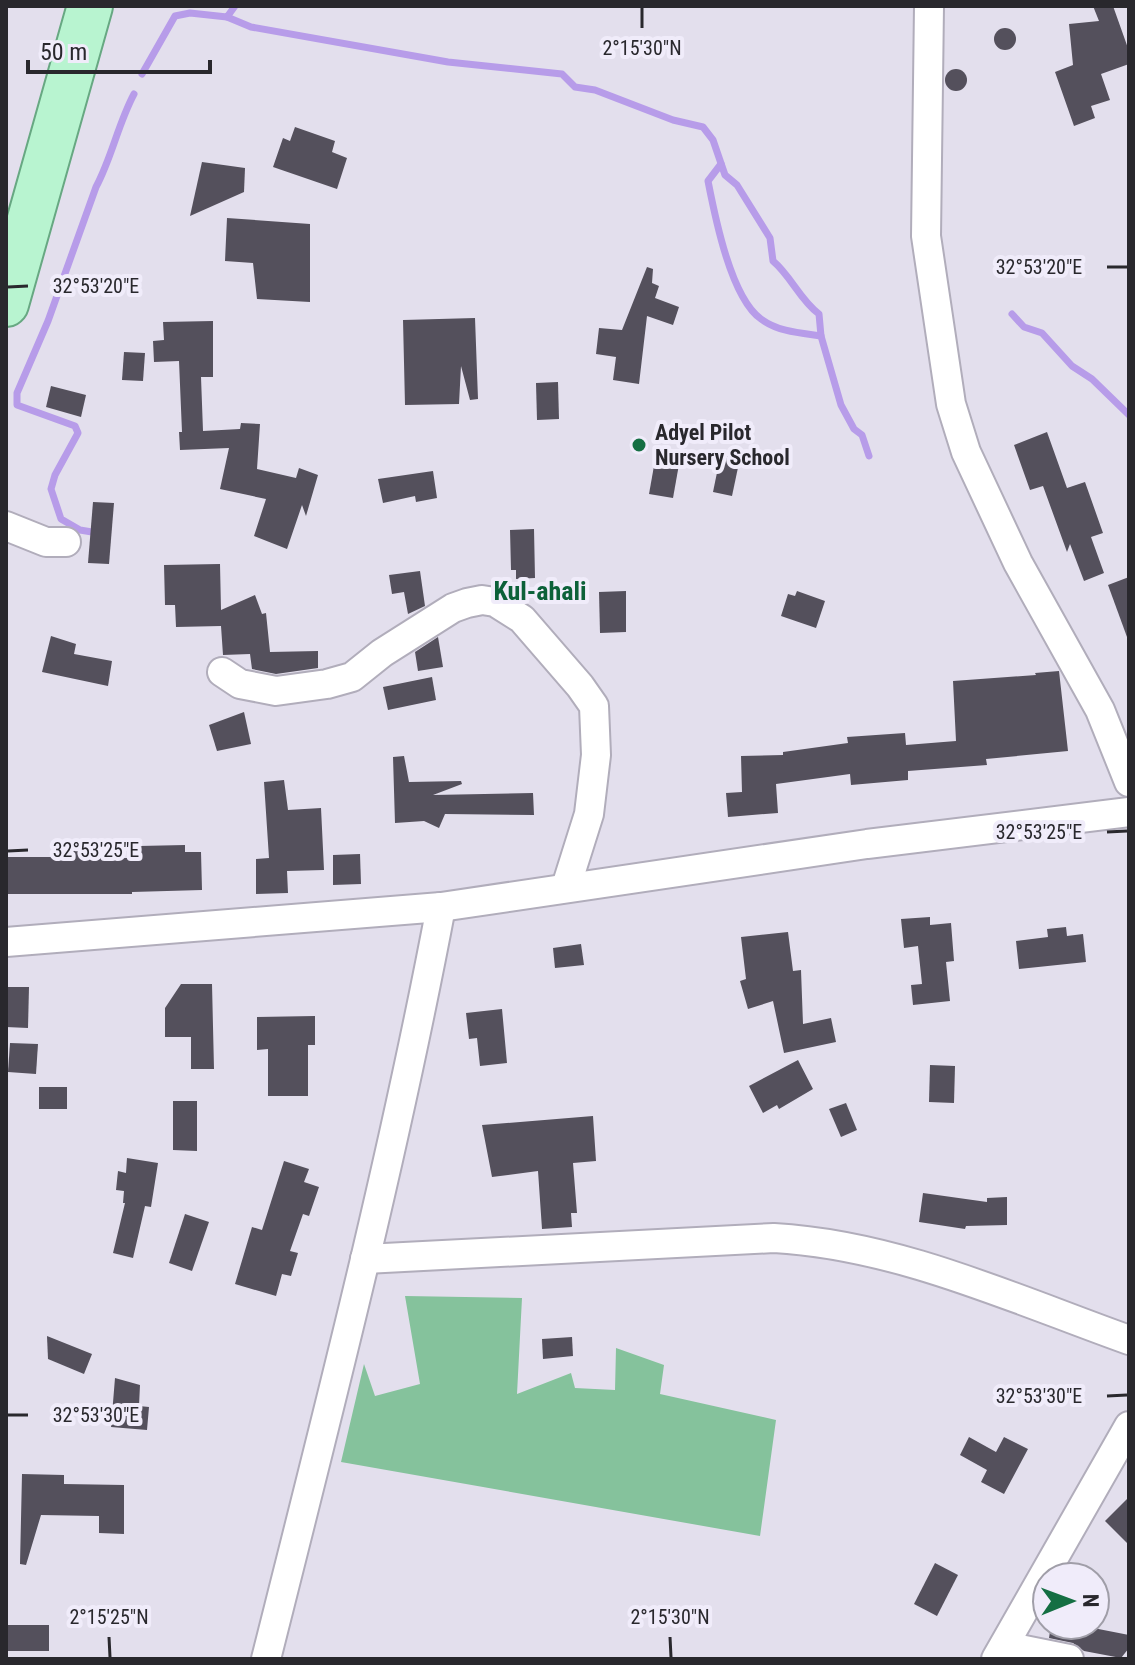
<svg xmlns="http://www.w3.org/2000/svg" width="1135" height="1665" font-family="'Roboto Condensed',sans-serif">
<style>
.green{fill:#85c29c}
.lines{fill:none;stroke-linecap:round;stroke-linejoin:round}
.stream{stroke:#b79ce9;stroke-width:7}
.building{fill:#54505c}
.minor-casing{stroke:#b1adbb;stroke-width:32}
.primary-casing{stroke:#67a882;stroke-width:48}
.minor{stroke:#fff;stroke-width:28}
.primary{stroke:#b8f4d0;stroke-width:44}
.ticks{fill:none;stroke:#29282d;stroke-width:3}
.poi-dot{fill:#156f43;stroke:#f0ecfa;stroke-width:3}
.labels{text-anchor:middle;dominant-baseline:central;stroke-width:8;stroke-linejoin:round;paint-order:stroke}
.poi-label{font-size:22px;font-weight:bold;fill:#29282d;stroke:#f0ecfa;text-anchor:start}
.quarter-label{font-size:26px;font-weight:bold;fill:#0c6139;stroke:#f0ecfa}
.ticks-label{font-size:20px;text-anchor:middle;fill:#29282d;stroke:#f0ecfa;stroke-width:8;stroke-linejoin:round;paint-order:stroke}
</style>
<rect width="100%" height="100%" fill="#e3dfed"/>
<path class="green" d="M405,1296L522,1298L517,1394L571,1373L575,1388L615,1390L616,1348L664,1365L660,1394L776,1420L760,1536L341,1462L364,1364L375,1396L420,1384Z"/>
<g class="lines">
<g class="stream">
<path d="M227,17L251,27L448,62L562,74L575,87L595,90L673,120L703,127L713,140L725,175L737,185L770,238L773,261C791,276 800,300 819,314L821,336L841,405L854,429L862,435L869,456"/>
<path d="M142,74L175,16L190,13L227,17L235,6"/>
<path d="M721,164L708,181C715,217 731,298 761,319C779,332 800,333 821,336"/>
<path d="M1012,314L1024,327L1042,333L1072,366L1092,379L1129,415"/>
<path d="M98,533L80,530L61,519L51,489L55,475L78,433L75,426L17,405V393L48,321L96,187C112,157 118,124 134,94"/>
</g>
</g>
<g class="building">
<path d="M1093,6H1113L1129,51V64L1101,74L1110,100L1091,106L1095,118L1074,126L1055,72L1073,65L1069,24L1099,21Z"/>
<circle cx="1005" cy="39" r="11"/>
<circle cx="956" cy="80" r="11"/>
<path d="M295,127L335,141L332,152L347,158L337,189L273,167L283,138L290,141Z"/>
<path d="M202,162L245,168L244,192L190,216Z"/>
<path d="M227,218L310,224V302L257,299L253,263L225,261Z"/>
<path d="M647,267L653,269L652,283L659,286L655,298L679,307L673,325L647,316L639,384L613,380L616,357L596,354L599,328L622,330Z"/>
<path d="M475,318L478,399L470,400L461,366L459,404L405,405L403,320Z"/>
<path d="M213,321V377H201L203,431L240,429L241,423L260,424L257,469L296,478L299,468L318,475L306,516L302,505L287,549L254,536L266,499L220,489L229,448L180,450L179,432H182L179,361L154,362L153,341L164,340L163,322Z"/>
<path d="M124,352L145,353L143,381L122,380Z"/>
<path d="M558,382L559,419L537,420L536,383Z"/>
<path d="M51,386L86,395L81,417L46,407Z"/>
<path d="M1047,432L1067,488L1085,482L1103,533L1091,537L1104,573L1084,581L1070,544L1067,552L1043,486L1030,490L1014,445Z"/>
<path d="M657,449L681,453L673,498L649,494Z"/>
<path d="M721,453L740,458L732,496L713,492Z"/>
<path d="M433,471L437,498L416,502L415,496L383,503L378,479Z"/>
<path d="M93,502L114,503L109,564L88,563Z"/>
<path d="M534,529L535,578L516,579V570H511L510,530Z"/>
<path d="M220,564L221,610L255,595L262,614L266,613L270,652L318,651V668L276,674L252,669L250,654L223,655L221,626L176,627L175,605H165L164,565Z"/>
<path d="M420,571L425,606L408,614L404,592L392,594L389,575Z"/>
<path d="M1129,577V637H1127L1108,585Z"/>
<path d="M626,591V632L600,633L599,592Z"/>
<path d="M797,591L825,601L816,628L781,616L788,594L795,596Z"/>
<path d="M51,636L76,644L74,654L112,661L108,686L42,672Z"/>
<path d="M438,637L443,667L418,671L415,652Z"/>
<path d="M1059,671L1068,751L986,759L987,765L908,771V780L851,785L850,774L776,784L778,813L728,817L726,793L742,792L741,756L783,755V752L848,743L847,737L905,733L906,745L956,741L953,681L1036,675L1035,673Z"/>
<path d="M432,677L436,700L388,710L383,687Z"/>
<path d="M244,712L251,744L217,751L209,725Z"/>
<path d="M404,756L409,782L461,781L462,784L433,795L533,793L534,815L445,814L439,828L424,821L395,823L393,757Z"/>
<path d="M284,780L288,810L321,808L324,870L287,871L288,893L256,894V859L269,858L264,782Z"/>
<path d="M185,845V852H201L202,890L132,892V894H6V857H60V847H84V858H139V846Z"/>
<path d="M360,854L361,884L333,885V855Z"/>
<path d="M930,917V925L951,923L954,961L946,962L950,1001L913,1005L911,985L922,984L918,946L904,948L901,919Z"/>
<path d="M1066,927L1067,936L1083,934L1086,962L1019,969L1016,941L1048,937L1047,929Z"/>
<path d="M788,932L793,971L801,970L803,1024L831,1018L836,1042L784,1053L773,1001L748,1009L740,981L746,979L741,937Z"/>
<path d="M581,944L584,965L555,968L553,948Z"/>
<path d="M181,984H212L214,1069H191V1037H165V1008Z"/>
<path d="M6,987H29L28,1028L6,1027Z"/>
<path d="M502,1009L507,1063L480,1066L477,1038L469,1039L466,1013Z"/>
<path d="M315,1016V1045H308V1096H268V1049L257,1050V1017Z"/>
<path d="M10,1043L38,1044L36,1074L8,1072Z"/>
<path d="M798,1060L813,1089L779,1109L777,1105L763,1113L749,1086Z"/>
<path d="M930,1065L955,1066L954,1103L929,1102Z"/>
<rect x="39" y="1087" width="28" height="22"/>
<path d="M173,1101H197V1151L173,1150Z"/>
<path d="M846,1103L857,1130L841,1137L829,1109Z"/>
<path d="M593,1116L596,1161L573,1163L577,1213H571L572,1227L542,1229L538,1171L492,1177L482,1125Z"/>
<path d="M127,1158L158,1163L151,1207L145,1206L133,1258L113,1253L125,1203H123L124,1191L116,1190L118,1171L126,1173Z"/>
<path d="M284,1161L309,1169L304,1182L319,1187L309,1216L303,1214L290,1251L298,1253L291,1276L282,1274L276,1296L235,1284L252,1227L262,1230Z"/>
<path d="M923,1193L987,1202V1198L1007,1197V1225L966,1226L965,1229L919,1222Z"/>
<path d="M185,1214L209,1222L192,1271L169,1263Z"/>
<path d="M47,1336L92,1354L84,1374L48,1359Z"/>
<path d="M572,1337L573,1356L543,1359L542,1339Z"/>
<path d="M115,1378L140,1385L139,1406L149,1407L147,1430L111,1427Z"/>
<path d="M969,1437L996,1452L1004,1437L1028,1449L1004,1494L981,1482L987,1470L960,1455Z"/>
<path d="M22,1474L64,1475V1484L124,1485V1534L99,1533V1516L41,1515L26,1565L20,1564Z"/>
<path d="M1129,1497V1545L1105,1521Z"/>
<path d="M935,1563L958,1575L937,1616L914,1604Z"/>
<rect x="6" y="1625" width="43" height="26"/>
<path d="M1051,1625H1078L1129,1635V1648L1121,1658L1084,1651L1073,1643L1049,1638Z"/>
</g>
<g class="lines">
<defs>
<g id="minor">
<path d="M929,6L926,236L951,404L966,452L1018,563L1100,710L1129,782"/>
<path d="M6,526L46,542H66"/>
<path d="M222,672L240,684L276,691L327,684L352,677L382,653L453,608L467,603L482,600L495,602L522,619L580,686L594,706L596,755L589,814L566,887"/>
<path d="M6,942L441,907L867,844L1129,812"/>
<path d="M365,1259L774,1238C898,1245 1014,1299 1129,1340"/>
<path d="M1004,1646L1069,1659"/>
<path d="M266,1659C329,1409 393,1160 441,907"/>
<path d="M996,1659L1129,1426"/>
</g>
<path id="primary" d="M6,304L90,6"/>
</defs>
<use href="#minor" class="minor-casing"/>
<use href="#primary" class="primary-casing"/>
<use href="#minor" class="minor"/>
<use href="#primary" class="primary"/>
</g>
<path class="ticks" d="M642,8V28M1107,267H1127M8,287L28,286M1107,832L1127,831M8,851L28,850M1107,1396L1127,1395M8,1415H28M109,1637L110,1657M670,1637L671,1657"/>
<circle class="poi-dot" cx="639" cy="445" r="8"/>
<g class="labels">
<g class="poi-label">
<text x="655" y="432">Adyel Pilot<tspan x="655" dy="25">Nursery School</tspan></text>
</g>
<g class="quarter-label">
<text x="540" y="591">Kul-ahali</text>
</g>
</g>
<g class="ticks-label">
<text x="642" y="55">2°15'30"N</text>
<text x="1039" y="274">32°53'20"E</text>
<text x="96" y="293">32°53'20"E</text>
<text x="1039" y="839">32°53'25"E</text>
<text x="96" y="857">32°53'25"E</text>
<text x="1039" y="1403">32°53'30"E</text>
<text x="96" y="1422">32°53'30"E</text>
<text x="109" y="1624">2°15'25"N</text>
<text x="670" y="1624">2°15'30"N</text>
</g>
<rect width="1135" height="1665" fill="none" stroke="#29282d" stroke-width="16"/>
<g transform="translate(1071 1601) rotate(89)"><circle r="38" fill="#f0ecfa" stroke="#a09ea8" stroke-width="2"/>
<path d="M0-6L14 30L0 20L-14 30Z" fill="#156f43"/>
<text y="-12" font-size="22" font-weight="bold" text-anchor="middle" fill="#29282d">N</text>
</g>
<path d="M28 60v12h182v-12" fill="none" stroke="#29282d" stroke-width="4"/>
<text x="40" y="60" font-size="24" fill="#29282d" stroke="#f0ecfa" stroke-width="6" paint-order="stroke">50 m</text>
</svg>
